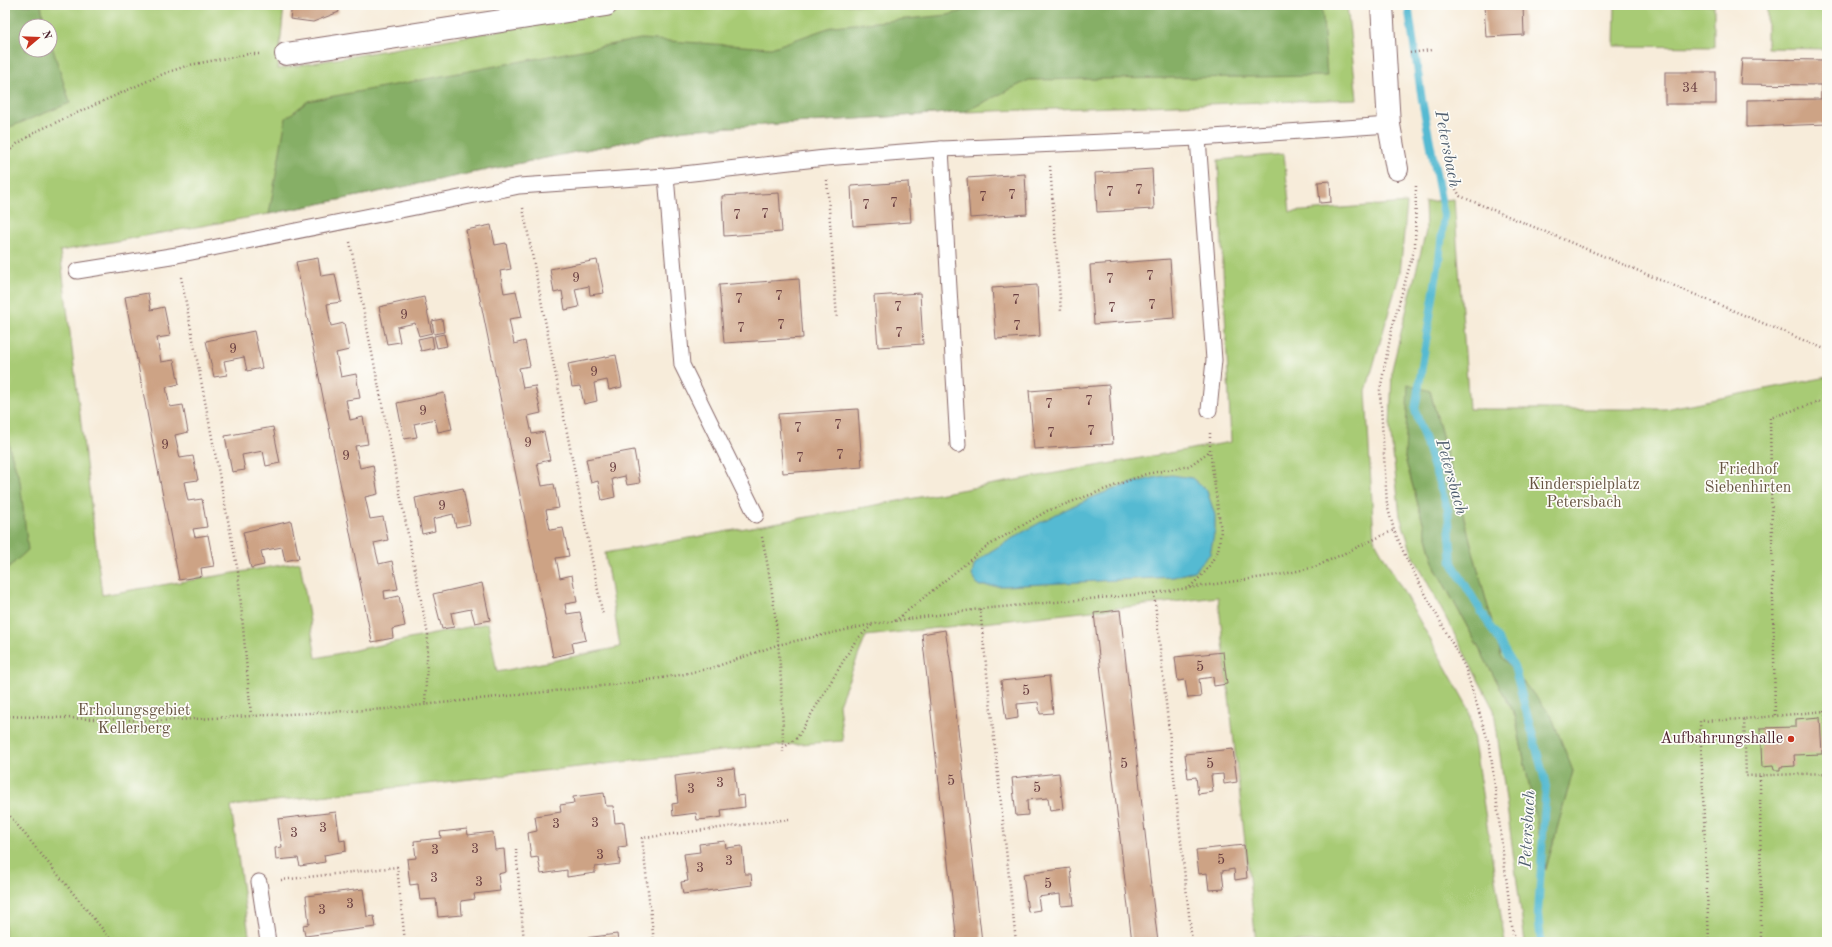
<svg xmlns="http://www.w3.org/2000/svg" width="1832" height="947" font-family="'Old Standard TT',serif">
<style>
.green{fill:#a8cb75;stroke:#797550;fill-rule:evenodd}
.forest{fill:#86af66;stroke:#686748}
.water{fill:#54bad2;stroke:#4f6c7e}
.lines{fill:none;stroke-linecap:round;stroke-linejoin:round}
.stream{stroke:#54bad2;stroke-width:8}
.building{fill:#cda385}
.lane-casing{stroke:#876768;stroke-width:17}
.street-casing{stroke:#876768;stroke-width:24}
.path{stroke:#876768;stroke-width:2.5;stroke-dasharray:1 3;stroke-linecap:butt}
.lane{stroke:#fff;stroke-width:15}
.street{stroke:#fff;stroke-width:22}
.poi-dot{fill:#c8321e;stroke:#fdfcf7;stroke-width:1.5}
.labels{text-anchor:middle;dominant-baseline:central;stroke-width:3.5;stroke-linejoin:round;paint-order:stroke}
.number-label{font-size:14px;fill:#6b4042}
.park-label{font-size:16px;fill:#665341;stroke:#fdfcf7}
.poi-label{font-size:16px;fill:#4a1f2b;stroke:#fdfcf7;text-anchor:end}
.water-label{font-size:17px;font-style:italic;fill:#4e5d6e;stroke:#fdfcf7}
</style>
<rect width="100%" height="100%" fill="#fdfcf7"/>
<filter id="ink" filterUnits="userSpaceOnUse"><feTurbulence type="fractalNoise" baseFrequency=".025" numOctaves="2"/><feDisplacementMap in="SourceGraphic" scale="8" xChannelSelector="R" yChannelSelector="G"/><feConvolveMatrix kernelMatrix="1 2 1 2 8 2 1 2 1" color-interpolation-filters="sRGB"/></filter>
<filter id="wash" filterUnits="userSpaceOnUse"><feTurbulence type="fractalNoise" baseFrequency=".012" numOctaves="4" result="noise"/><feDisplacementMap in="SourceGraphic" scale="16" xChannelSelector="R" yChannelSelector="G"/><feGaussianBlur stdDeviation="0.9" result="paint"/><feColorMatrix in="noise" values="0 0 0 0 0 0 0 0 0 0 0 0 0 0 0 0 0 1.4 0 .05"/><feComposite in="paint" operator="in"/></filter>
<g filter="url(#wash)">
<rect width="100%" height="100%" fill="#f7ecda"/>
<g class="green">
<path d="M5,5H284L278,69L519,27L666,5H1347L1357,99L964,112L684,130L269,214L60,251L102,595L300,562L316,658L488,623L497,672L620,647L605,553L1231,442L1218,160L1284,154L1290,212L1407,203L1400,273L1366,391L1374,539L1469,709L1505,942H1256L1218,597L866,636L839,704L843,741L756,747L231,806L250,942H5ZM26,26H50V50H26Z"/>
<path d="M1615,5H1714V47L1614,46Z"/>
<path d="M1767,5H1827V49L1767,48Z"/>
<path d="M1454,199L1469,409H1665L1827,377V942H1525L1494,710L1412,553L1400,516L1390,428L1392,369L1426,231L1425,202ZM1430,391L1501,656L1573,771L1546,868L1515,715L1436,569L1405,458Z"/>
</g>
<g class="forest">
<path d="M5,5H41L45,26H26V50H50V40L70,103L5,129Z"/>
<path d="M984,5H1322L1327,76L1029,80L964,112L684,130L269,214L286,118L308,101L641,39L771,48L834,26L948,15Z"/>
<path d="M1408,384L1430,391L1501,656L1551,715L1573,771L1546,869L1515,715L1436,569L1405,458Z"/>
<path d="M5,422L10,450L20,481L28,550L8,568L5,569Z"/>
</g>
<path class="water" d="M1172,475L1192,478L1207,491L1215,515V529L1210,554L1194,571L1174,577L1005,586H979L972,576C973,572 973,567 975,564C985,553 1000,546 1013,538C1058,511 1119,481 1172,475Z"/>
<g class="lines">
<path class="stream" d="M1408,5L1422,100L1444,215L1439,260L1415,410L1448,510L1452,563L1514,666L1546,785L1538,914L1541,942"/>
</g>
<g id="blocks">
<g class="building">
<path d="M292,5H337L339,12L313,22L290,19Z"/>
<path d="M1484,5H1523L1524,35L1486,37Z"/>
<path d="M1742,59L1827,60V124L1747,127V100L1821,99V85L1740,84Z"/>
<rect x="1665" y="72" width="51" height="32"/>
<path d="M1152,169L1154,209L1097,212L1095,173Z"/>
<path d="M1025,174L1027,214L970,218L967,178Z"/>
<path d="M1330,181L1331,202L1320,203L1318,182Z"/>
<path d="M908,182L911,222L853,226L851,186Z"/>
<path d="M779,193L782,232L724,236L722,196Z"/>
<path d="M491,225L495,245L506,243L511,269L500,271L504,293L516,291L522,317L509,319L514,344L525,341L530,366L519,368L523,388L535,386L541,413L528,416L532,434L544,432L548,451L550,460L537,463L542,486L554,484L559,508L546,510L550,530L563,528L569,556L556,558L560,578L572,575L577,602L565,604L566,610L567,614L580,612L586,640L572,643L574,652L553,657L466,230Z"/>
<path d="M318,258L321,276L335,274L341,302L327,304L331,326L344,323L349,350L336,353L341,377L356,374L360,398L346,400L350,420L363,417L368,444L355,446L360,468L373,465L378,494L365,497L370,519L383,517L388,540L374,543L379,564L392,561L398,589L384,591L385,599L399,596L405,626L392,629L393,638L372,642L296,262Z"/>
<path d="M1170,259L1174,318L1094,324L1090,265Z"/>
<path d="M597,260L604,293L590,295L589,286L575,289L579,307L565,310L562,291L554,293L550,269Z"/>
<path d="M799,279L803,338L724,343L719,285Z"/>
<path d="M1037,285L1040,336L996,339L992,288Z"/>
<path d="M148,293L151,310L164,307L170,336L157,338L161,362L174,360L179,384L166,387L170,407L183,405L188,432L175,435L180,458L193,456L198,480L184,482L188,501L202,499L207,527L193,529L195,537L208,535L214,566L201,568L202,576L179,580L125,297Z"/>
<path d="M920,293L923,344L878,347L874,296Z"/>
<path d="M424,297L432,333L419,336L415,323L397,327L400,342L387,344L379,307Z"/>
<path d="M442,319L444,332L434,334L432,321Z"/>
<path d="M254,331L262,368L247,371L244,357L224,361L227,375L214,377L206,341Z"/>
<path d="M444,334L447,346L437,348L434,336Z"/>
<path d="M432,336L434,348L421,351L418,339Z"/>
<path d="M616,355L622,387L609,390L607,380L594,383L597,401L584,404L580,386L572,387L568,364Z"/>
<path d="M1109,385L1113,444L1034,449L1029,391Z"/>
<path d="M444,393L452,429L438,432L435,419L414,424L417,437L404,439L397,403Z"/>
<path d="M858,409L862,467L783,473L778,414Z"/>
<path d="M273,427L280,463L266,466L263,451L242,455L245,470L232,472L225,436Z"/>
<path d="M634,450L640,483L627,485L625,476L612,479L615,497L602,500L598,481L591,483L586,459Z"/>
<path d="M463,488L470,524L456,527L453,514L433,519L435,531L422,534L415,498Z"/>
<path d="M291,521L299,558L285,561L282,547L261,551L264,565L251,568L243,532Z"/>
<path d="M482,583L490,620L475,623L471,609L451,613L454,627L442,629L433,594Z"/>
<path d="M1120,610L1151,886L1158,942H1132L1094,613Z"/>
<path d="M945,630L950,659L982,942H957L922,634Z"/>
<path d="M1223,652L1227,684L1214,686L1213,677L1199,679L1201,697L1188,698L1185,680L1178,681L1175,657Z"/>
<path d="M1049,676L1053,713L1040,714L1038,702L1017,704L1018,718L1006,720L1001,681Z"/>
<path d="M1820,717L1822,754L1794,755L1795,766L1780,767V770H1774L1773,766L1762,767L1760,728L1796,727V719Z"/>
<path d="M1233,749L1237,782L1224,784L1223,774L1211,775L1213,792L1198,794L1196,777L1188,778L1185,754Z"/>
<path d="M734,768L737,796L744,795L745,807L721,810L722,817L708,819L697,820L696,813L673,816L672,804L678,803L675,776Z"/>
<path d="M1059,773L1063,809L1050,811L1048,798L1027,800L1028,815L1016,816L1012,778Z"/>
<path d="M604,793L606,806H613L615,823L624,822L627,846L618,847L620,864L595,867V873L567,877V870L541,874L538,857L531,858L528,833L537,831L535,816L561,812L560,805L574,803L573,797Z"/>
<path d="M336,812L340,841L345,840L346,851L324,855L325,862L300,866L298,858L276,860L275,848L282,847L278,819Z"/>
<path d="M467,829L468,835L493,832L495,850L504,849L506,872L498,874L500,891L474,894L475,899L461,901L462,915L438,917L436,899L420,900L418,884L410,885L407,859L416,858L414,841L441,838L440,832Z"/>
<path d="M725,841L726,848L742,846L745,874H751L752,885L683,894L681,882L688,881L684,854L700,852L699,844Z"/>
<path d="M1244,845L1247,878L1235,880L1234,869L1222,871L1224,889L1209,890L1207,873L1199,874L1196,850Z"/>
<path d="M1070,868L1074,905L1061,906L1060,894L1038,897L1040,910L1028,912L1023,874Z"/>
<path d="M363,889L367,917L374,916L376,927L305,936L303,925L309,924L306,896Z"/>
<path d="M617,934L618,942H561V941Z"/>
</g>
</g>
</g>
<g filter="url(#ink)">
<use href="#blocks" fill-opacity="0" stroke="#876768" stroke-width="1"/>
<g class="lines">
<defs>
<g id="lane">
<path d="M1198,138L1214,360L1209,410"/>
<path d="M941,149L958,445"/>
<path d="M666,176L682,365L756,515"/>
<path d="M77,271L177,255L519,186L666,176L825,158L941,149L1198,138L1389,125"/>
<path d="M259,882L268,942"/>
</g>
<g id="street">
<path d="M1382,5L1389,125L1397,169"/>
<path d="M286,54L606,5"/>
</g>
</defs>
<use href="#lane" class="lane-casing"/>
<use href="#street" class="street-casing"/>
<g class="path">
<path d="M1410,53L1431,50"/>
<path d="M5,155L17,144L37,131L163,74L189,65L249,54H261"/>
<path d="M1050,166L1061,312"/>
<path d="M827,180L837,319"/>
<path d="M1452,182L1460,196L1827,350"/>
<path d="M1416,186L1415,247L1392,328L1380,390L1387,505L1394,530L1407,560L1465,667L1490,747L1514,942"/>
<path d="M523,208L603,616"/>
<path d="M350,242L428,635L425,705"/>
<path d="M181,277L238,572L251,715"/>
<path d="M762,537C777,607 783,680 783,752"/>
<path d="M1190,587L1206,571L1218,551L1221,531L1210,451V431"/>
<path d="M1154,593L1192,942"/>
<path d="M980,609L1016,942"/>
<path d="M895,621L986,547L1047,511L1146,474L1189,466L1210,451"/>
<path d="M1775,715L1770,418L1827,399"/>
<path d="M5,716L156,721L385,709L629,683L680,675L715,667L777,645L873,624L980,609L1154,593L1284,574L1315,567L1394,530"/>
<path d="M783,748L797,738L856,640L873,624"/>
<path d="M1827,748L1825,711L1744,719L1746,776L1827,773"/>
<path d="M1760,776L1761,942"/>
<path d="M5,810L113,942"/>
<path d="M516,849L524,942"/>
<path d="M281,880L397,867L405,942"/>
<path d="M654,942L642,838L789,819"/>
<path d="M1709,942L1700,721L1744,719"/>
</g>
<use href="#lane" class="lane"/>
<use href="#street" class="street"/>
</g>
</g>
<circle class="poi-dot" cx="1791" cy="739" r="4"/>
<g class="labels">
<g class="number-label">
<text x="1690" y="88">34</text>
<text x="1139" y="190">7</text>
<text x="1110" y="192">7</text>
<text x="1012" y="195">7</text>
<text x="983" y="197">7</text>
<text x="894" y="203">7</text>
<text x="866" y="205">7</text>
<text x="765" y="214">7</text>
<text x="737" y="215">7</text>
<text x="1150" y="276">7</text>
<text x="576" y="278">9</text>
<text x="1110" y="279">7</text>
<text x="779" y="296">7</text>
<text x="739" y="299">7</text>
<text x="1016" y="300">7</text>
<text x="1152" y="305">7</text>
<text x="898" y="307">7</text>
<text x="1112" y="308">7</text>
<text x="404" y="315">9</text>
<text x="781" y="325">7</text>
<text x="1017" y="326">7</text>
<text x="741" y="328">7</text>
<text x="899" y="333">7</text>
<text x="233" y="349">9</text>
<text x="594" y="372">9</text>
<text x="1089" y="401">7</text>
<text x="1049" y="404">7</text>
<text x="423" y="411">9</text>
<text x="838" y="425">7</text>
<text x="798" y="428">7</text>
<text x="1091" y="431">7</text>
<text x="1051" y="433">7</text>
<text x="528" y="443">9</text>
<text x="165" y="445">9</text>
<text x="840" y="455">7</text>
<text x="346" y="456">9</text>
<text x="800" y="458">7</text>
<text x="613" y="468">9</text>
<text x="442" y="506">9</text>
<text x="1200" y="667">5</text>
<text x="1026" y="691">5</text>
<text x="1124" y="764">5</text>
<text x="1210" y="764">5</text>
<text x="951" y="781">5</text>
<text x="720" y="783">3</text>
<text x="1037" y="788">5</text>
<text x="691" y="789">3</text>
<text x="595" y="823">3</text>
<text x="556" y="824">3</text>
<text x="323" y="828">3</text>
<text x="294" y="833">3</text>
<text x="475" y="849">3</text>
<text x="435" y="850">3</text>
<text x="600" y="855">3</text>
<text x="1221" y="860">5</text>
<text x="729" y="861">3</text>
<text x="700" y="868">3</text>
<text x="434" y="878">3</text>
<text x="479" y="882">3</text>
<text x="1048" y="884">5</text>
<text x="350" y="904">3</text>
<text x="322" y="910">3</text>
</g>
<g class="park-label">
<text x="1748" y="470">Friedhof<tspan x="1748" dy="18">Siebenhirten</tspan></text>
<text x="1584" y="485">Kinderspielplatz<tspan x="1584" dy="18">Petersbach</tspan></text>
<text x="134" y="711">Erholungsgebiet<tspan x="134" dy="18">Kellerberg</tspan></text>
</g>
<g class="poi-label">
<text x="1783" y="739">Aufbahrungshalle</text>
</g>
<g class="water-label">
<text transform="translate(1447 149) rotate(79)">Petersbach</text>
<text transform="translate(1451 477) rotate(74)">Petersbach</text>
<text transform="translate(1528 829) rotate(-87)">Petersbach</text>
</g>
</g>
<rect width="1832" height="947" fill="none" stroke="#fdfcf7" stroke-width="20"/>
<g transform="translate(38 38) rotate(71)"><circle r="19" fill="#fdfcf7" stroke="#b5a4a5"/>
<path d="M0-3L7 15L0 10L-7 15Z" fill="#c8321e"/>
<text y="-6" font-size="11" font-weight="bold" text-anchor="middle" fill="#4a1f2b">N</text>
</g>
</svg>
